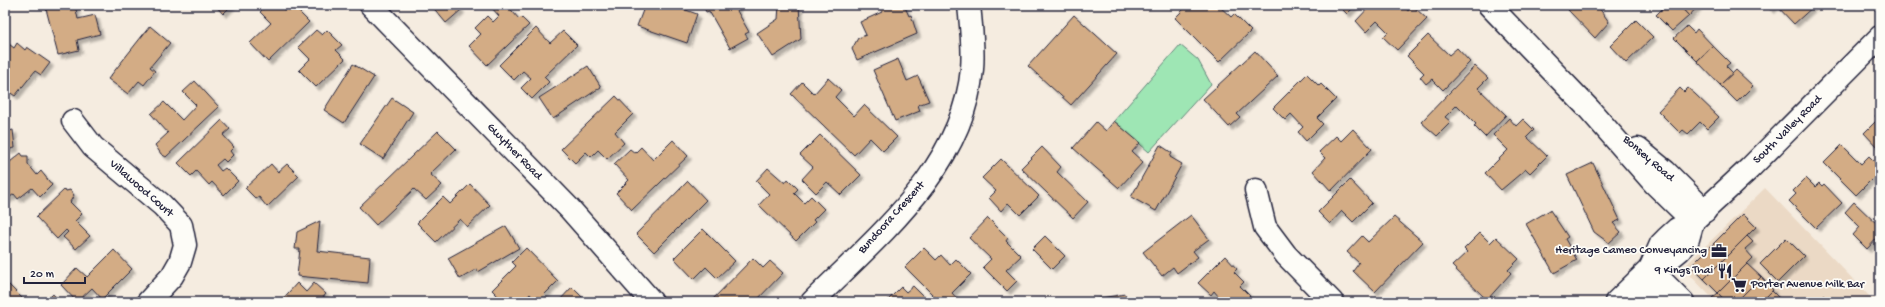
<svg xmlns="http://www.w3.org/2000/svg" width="1885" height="307" font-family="'Gochi Hand',sans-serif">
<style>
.built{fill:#ebd9c5}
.green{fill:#9ee6b4;stroke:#608478}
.building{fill:#d3ac85;stroke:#22223b;filter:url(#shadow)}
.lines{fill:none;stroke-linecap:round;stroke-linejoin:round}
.minor-casing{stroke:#22223b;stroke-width:25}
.secondary-casing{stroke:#22223b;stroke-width:25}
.minor{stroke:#fdfcf7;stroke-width:22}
.secondary{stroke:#fdfcf7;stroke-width:22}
.labels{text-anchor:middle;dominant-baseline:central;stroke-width:3.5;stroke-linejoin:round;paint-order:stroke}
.street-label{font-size:12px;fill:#22223b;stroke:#fdfcf7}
.poi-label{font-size:12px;fill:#22223b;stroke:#fdfcf7;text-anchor:end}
</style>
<defs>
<filter id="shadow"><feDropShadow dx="3.5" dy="3.5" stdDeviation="1" flood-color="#0004"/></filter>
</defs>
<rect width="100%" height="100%" fill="#f5ece0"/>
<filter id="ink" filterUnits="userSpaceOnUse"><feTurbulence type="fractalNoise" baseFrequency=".025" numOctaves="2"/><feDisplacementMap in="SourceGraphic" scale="8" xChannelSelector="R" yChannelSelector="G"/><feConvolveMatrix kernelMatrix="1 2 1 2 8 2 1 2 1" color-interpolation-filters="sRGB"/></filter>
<g filter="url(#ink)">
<path class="built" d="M1765,188L1875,302H1716L1683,268Z"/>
<path class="green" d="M1180,45L1198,60L1211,84L1149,152L1114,121Z"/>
<g class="building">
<path d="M45,5H75L78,19L95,15L100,34L77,40L79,50L58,55Z"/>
<path d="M215,5H232L223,14Z"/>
<path d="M267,5H281L285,10L292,5L309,22L268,62L250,43L271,23L260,12Z"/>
<path d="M431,5H457L461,10L446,23Z"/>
<path d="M493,5H507L519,19L521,17L529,25L487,65L469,46L481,34L475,28L487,16L493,22L499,16L491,7Z"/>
<path d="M645,5H658L670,9L672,5L697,14L687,43L637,26Z"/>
<path d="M703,5H737L738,7L736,9L749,32L745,34L748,38L730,48L709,11L706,12Z"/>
<path d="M779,5H799L801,39L773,57L757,33L778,19Z"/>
<path d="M879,5H904L909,16L911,15L917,34L857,60L852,49L858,38L866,35L860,22L882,12Z"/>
<path d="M1188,5H1218L1231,17L1234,14L1251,31L1219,62L1175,18Z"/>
<path d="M1338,5H1356L1347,14Z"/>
<path d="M1371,5H1402L1408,11L1413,6L1427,19L1397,50L1383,37L1388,32L1377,21L1366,32L1356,21Z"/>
<path d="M1566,5H1597L1609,22L1595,38L1568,10L1570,9Z"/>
<path d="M1666,5H1679L1689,16L1672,31L1656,15Z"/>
<path d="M1679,5H1699L1689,16Z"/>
<path d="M1766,5H1815L1794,24L1776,5L1771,10Z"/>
<path d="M1074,15L1117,54L1071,105L1028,66Z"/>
<path d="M1636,20L1653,37L1626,63L1610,46Z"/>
<path d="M150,26L170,43L150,67L155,71L144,85L139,81L128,94L108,79Z"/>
<path d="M1687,26L1694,33L1697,29L1713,46L1697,61L1674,38Z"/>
<path d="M536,28L550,43L563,31L577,45L544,77L549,82L532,99L521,88L531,78L523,71L514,80L499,65Z"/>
<path d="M316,30L322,35L327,30L342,45L336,50L345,59L316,87L299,70L310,59L298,47Z"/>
<path d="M1428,35L1449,55L1457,48L1470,62L1443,90L1432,79L1426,84L1420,77L1424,73L1407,56Z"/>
<path d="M5,41L14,48L17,43L25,50L27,47L50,63L41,75L35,71L15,96L5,89Z"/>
<path d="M1713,46L1730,63L1726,66L1733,73L1720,85L1697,61Z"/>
<path d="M1255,51L1278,76L1237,114L1240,117L1229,127L1203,99Z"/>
<path d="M898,59L907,81L918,76L929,101L918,105L920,111L895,121L873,70Z"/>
<path d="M353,64L374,77L344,123L324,110Z"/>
<path d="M588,66L601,87L553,119L539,98Z"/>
<path d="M1475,66L1488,78L1478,88L1506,115L1485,137L1474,126L1476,124L1457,105L1445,117L1450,121L1449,124L1437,136L1421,122Z"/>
<path d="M1736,70L1753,86L1737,102L1720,85Z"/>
<path d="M1307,74L1319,86L1321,84L1336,99L1317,118L1323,124L1306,141L1298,132L1303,127L1291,114L1285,120L1273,108Z"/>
<path d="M828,78L841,90L835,97L854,116L864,105L897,137L883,151L870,138L854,155L791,94L802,82L814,94Z"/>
<path d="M195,81L219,107L166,157L161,154L155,145L168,133L151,114L164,102L182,120L196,105L183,92Z"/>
<path d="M1680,88L1684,92L1688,88L1695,94L1719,117L1707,129L1700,122L1688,134L1683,130L1680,133L1658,111Z"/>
<path d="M616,96L633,114L615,132L624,143L607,159L598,150L591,157L586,152L575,163L561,149Z"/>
<path d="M392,98L413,112L383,159L360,144Z"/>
<path d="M1880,111V146L1878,148L1864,133L1878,119L1875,116Z"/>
<path d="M1509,118L1516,126L1523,119L1534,130L1527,137L1547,156L1530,173L1526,169L1501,190L1485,173L1508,150L1493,135Z"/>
<path d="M222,120L230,129L223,135L234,147L230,151L233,155L226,162L223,159L216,165L221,171L225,168L238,181L224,195L212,182L209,185L196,171L191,176L178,163Z"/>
<path d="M1114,121L1140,143L1132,152L1143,162L1119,188L1073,148L1096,122L1106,131Z"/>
<path d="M1353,129L1372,149L1331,191L1313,171L1325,158L1319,152L1336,136L1341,141Z"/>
<path d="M13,130L15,148L5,150V132Z"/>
<path d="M438,131L456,149L430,174L442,185L426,200L414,189L376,225L359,207Z"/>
<path d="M820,135L861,175L841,195L827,182L816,193L802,179L813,167L800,155Z"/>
<path d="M673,140L688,156L632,210L616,193L629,180L614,164L630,149L635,153L641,147L653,160Z"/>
<path d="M1160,145L1172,153L1170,157L1182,164L1156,211L1131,197Z"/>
<path d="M1842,145L1861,164L1869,156L1880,167V171L1856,195L1824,163Z"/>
<path d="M1042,147L1061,167L1057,172L1088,202L1073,218L1021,168Z"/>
<path d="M21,153L23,156H28V164L37,175L41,171L52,185L40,197L32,188L18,199L14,194L5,201V166Z"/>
<path d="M1001,159L1039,196L1020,215L1008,203L1001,211L989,198L996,191L982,178Z"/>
<path d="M1593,163L1620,220L1613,223L1621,232L1609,243L1594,232L1567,175Z"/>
<path d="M271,164L278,172L287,164L299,176L267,207L259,197L256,199L245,188Z"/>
<path d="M768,168L785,183L788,179L798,189L794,193L804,203L811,196L824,209L813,220L815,222L796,241L759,205L769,194L756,181Z"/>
<path d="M1806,178L1815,187L1819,183L1822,186L1824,184L1842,203L1816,228L1789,201L1796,194L1793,191Z"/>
<path d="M1350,180L1372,203L1353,222L1342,211L1330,224L1318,212Z"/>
<path d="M688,181L706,200L654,252L636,234Z"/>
<path d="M470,184L490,205L467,227L460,219L436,242L417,223L443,197L450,204Z"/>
<path d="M65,189L66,191L70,190L74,195L70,202L82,214L75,221L90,236L76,249L63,237L68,232L66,230L57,239L36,217Z"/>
<path d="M1854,202L1880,227V235L1867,249L1853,235L1860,227L1845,212Z"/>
<path d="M1550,210L1568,237L1565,239L1577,260L1554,273L1526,224Z"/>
<path d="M1743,214L1756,227L1704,279L1691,266Z"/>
<path d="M1191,215L1209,239L1193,251L1198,257L1177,273L1173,267L1162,276L1143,252Z"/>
<path d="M1394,217L1423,242L1375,292L1353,271L1359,263L1347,252L1362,236L1368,242Z"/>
<path d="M988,218L1008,238L1006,241L1021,256L1006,270L1017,281L1007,291L983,267L991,259L969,238Z"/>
<path d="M320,221L317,251L370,257L368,283L297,276L300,249H295L297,232Z"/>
<path d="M506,226L519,248L478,272L477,269L460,279L448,258Z"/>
<path d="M703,229L735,261L717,278L706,267L694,279L674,258Z"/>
<path d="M1480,233L1490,243L1496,237L1519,259L1508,270L1511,273L1487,300L1452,266L1467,252L1464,249Z"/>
<path d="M1045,236L1065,256L1052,269L1032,249Z"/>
<path d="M1747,236L1753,242L1745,249L1753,258L1718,293L1704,279Z"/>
<path d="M1786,238L1804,256L1778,282L1760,264Z"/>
<path d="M526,248L558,281L537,302L530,294L524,300L522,298L518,302H504L492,290L516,266L512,262Z"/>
<path d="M924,248L936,260L941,255L950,265L956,259L971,274L952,293L960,302H940L905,267Z"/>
<path d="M114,250L132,269L102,299L92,288L77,302L61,285L77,268L87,277Z"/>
<path d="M1225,256L1237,269L1234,272L1244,282L1240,286L1250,296L1243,302H1223L1214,291L1211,295L1198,283Z"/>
<path d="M753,258L763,268L770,261L783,273L755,302H710Z"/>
<path d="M1747,264L1761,277L1736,302H1726L1718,293Z"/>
<path d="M1761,277L1773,290L1761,302H1736Z"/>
<path d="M5,281L26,302L30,298L34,302H5Z"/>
<path d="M297,283L306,292L314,283L326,294L319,302H280Z"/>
<path d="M913,286L929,302L887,301L901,287L906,292Z"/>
<path d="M572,287L587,302H558Z"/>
<path d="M1772,291L1783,302H1761Z"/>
<path d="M1718,293L1726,302H1716L1712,298Z"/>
<path d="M53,294L60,302H45Z"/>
<path d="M1125,294L1127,302H1089V300Z"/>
<path d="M1823,295L1830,302H1816Z"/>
</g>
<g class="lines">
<defs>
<g id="minor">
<path d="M371,5L569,208L652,302"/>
<path d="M1489,5L1589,109L1654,183L1693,221"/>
<path d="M73,121L93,147L162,205L181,225L185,245L180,262L172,276L148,302"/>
<path d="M1638,149L1666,172L1705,211"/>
<path d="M1256,190L1265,227L1286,255L1332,302"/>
<path d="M1650,269L1683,302"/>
<path d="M1637,282L1657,302"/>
<path d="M812,302C878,236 963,168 972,69C974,48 971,26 969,5"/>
</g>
<g id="secondary">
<path d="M1650,269L1661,244L1666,239L1677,229L1693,221L1749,169L1880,37"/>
<path d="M1616,302L1650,269L1669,259L1680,250L1688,239L1693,221"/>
</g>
</defs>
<use href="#minor" class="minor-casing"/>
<use href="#secondary" class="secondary-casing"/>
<use href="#minor" class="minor"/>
<use href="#secondary" class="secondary"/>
</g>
</g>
<defs>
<symbol id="office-bare" viewBox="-9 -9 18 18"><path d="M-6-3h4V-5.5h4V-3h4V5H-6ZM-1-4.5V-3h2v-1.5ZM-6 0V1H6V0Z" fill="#22223b" stroke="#fdfcf7" stroke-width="2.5" paint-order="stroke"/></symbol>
<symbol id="restaurant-bare" viewBox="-9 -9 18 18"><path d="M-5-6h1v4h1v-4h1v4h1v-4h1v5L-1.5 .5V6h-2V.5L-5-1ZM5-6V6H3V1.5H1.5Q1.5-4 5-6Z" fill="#22223b" stroke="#fdfcf7" stroke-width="2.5" paint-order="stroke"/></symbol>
<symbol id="supermarket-bare" viewBox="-9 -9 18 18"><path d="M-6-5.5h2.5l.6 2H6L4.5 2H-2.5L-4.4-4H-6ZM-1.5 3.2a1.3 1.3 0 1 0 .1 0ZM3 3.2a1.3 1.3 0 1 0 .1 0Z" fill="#22223b" stroke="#fdfcf7" stroke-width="2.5" paint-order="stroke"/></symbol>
</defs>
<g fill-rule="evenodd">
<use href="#office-bare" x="1708" y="240" width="22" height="22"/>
<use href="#restaurant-bare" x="1714" y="260" width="22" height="22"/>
<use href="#supermarket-bare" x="1728" y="274" width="22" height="22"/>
</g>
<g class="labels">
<g class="street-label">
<text transform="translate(1788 130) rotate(-45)">South Valley Road</text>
<text transform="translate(514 152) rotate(46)">Gwyther Road</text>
<text transform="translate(1648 159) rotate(41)">Bonsey Road</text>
<text transform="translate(141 189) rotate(41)">Villawood Court</text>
<text transform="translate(892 218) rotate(-48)">Bundoora Crescent</text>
</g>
<g class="poi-label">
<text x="1707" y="251">Heritage Cameo Conveyancing</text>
<text x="1713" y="271">9 Kings Thai</text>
<text x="1751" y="285" text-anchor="start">Porter Avenue Milk Bar</text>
</g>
</g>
<rect width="1885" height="307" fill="none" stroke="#fdfcf7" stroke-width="20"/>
<rect x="10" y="10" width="1865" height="287" fill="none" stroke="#22223b" stroke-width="1.5" filter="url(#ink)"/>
<path d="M24 277v6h61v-6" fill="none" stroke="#22223b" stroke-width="2"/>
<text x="30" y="277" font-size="12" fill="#22223b" stroke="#fdfcf7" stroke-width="3" paint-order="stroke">20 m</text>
</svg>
